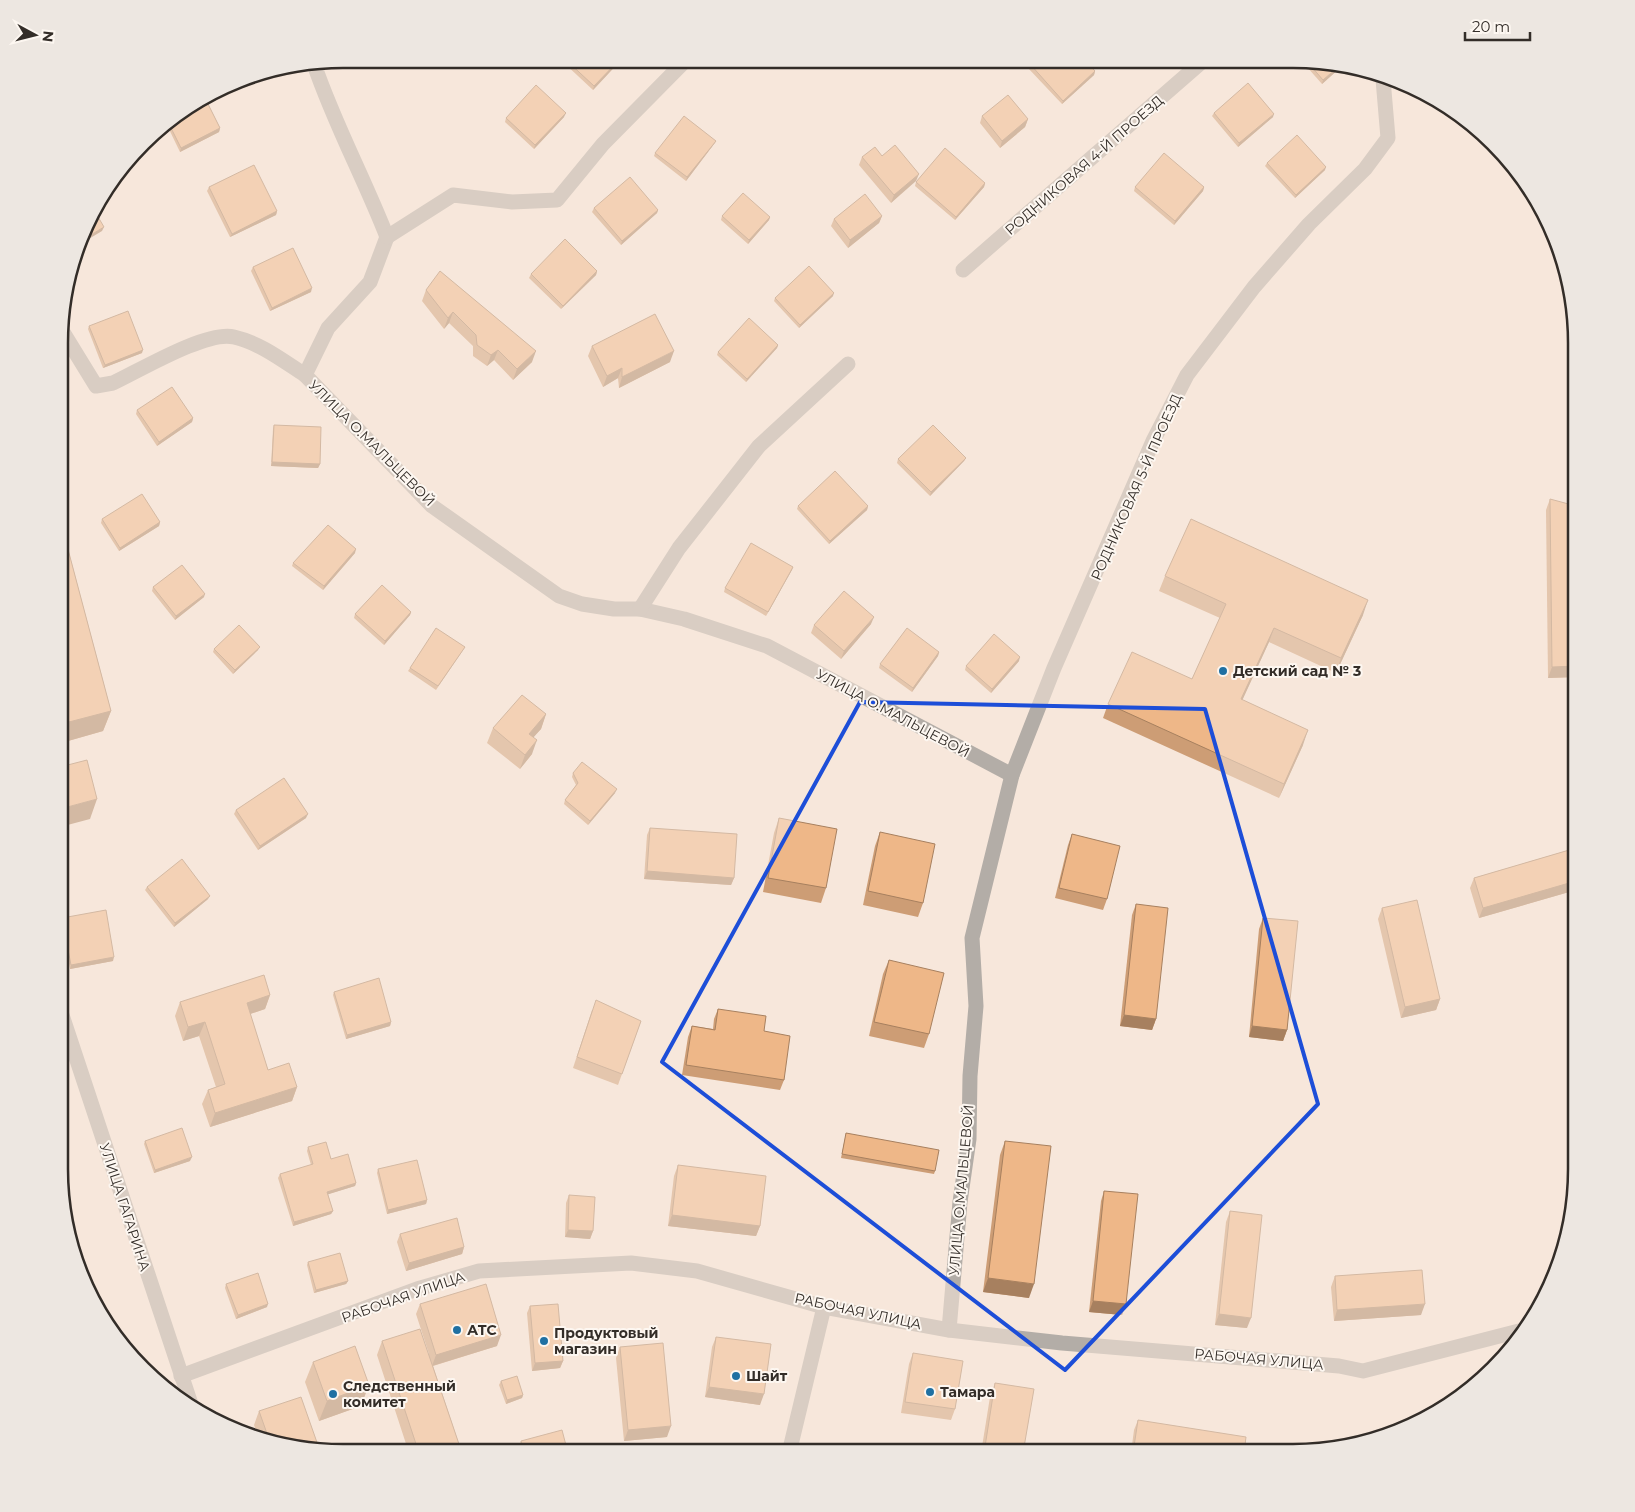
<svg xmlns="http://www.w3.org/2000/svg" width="1635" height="1512" font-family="Montserrat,sans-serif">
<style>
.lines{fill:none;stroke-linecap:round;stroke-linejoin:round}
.minor{stroke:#b3ada7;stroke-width:15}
.wall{fill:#cd9d75}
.shaded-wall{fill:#a7805f}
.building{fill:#eeb788;stroke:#a7805f}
.marked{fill:none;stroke:#1d4ed8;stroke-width:4;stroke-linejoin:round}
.poi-dot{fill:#2070a2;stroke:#fdf7f1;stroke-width:2}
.labels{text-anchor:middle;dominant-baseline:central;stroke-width:4;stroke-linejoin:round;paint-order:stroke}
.street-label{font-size:14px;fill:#332d28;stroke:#fdf7f1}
.poi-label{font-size:14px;font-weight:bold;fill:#332d28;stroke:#fdf7f1;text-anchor:start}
.rim{fill:none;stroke:#332d28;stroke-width:2.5}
</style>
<rect width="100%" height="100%" fill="#f7e7db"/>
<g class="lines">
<g class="minor">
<path d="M314,64C334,123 364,178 387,237L370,282L328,328L305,375L432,506L559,596L582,604L614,609H640L684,619L767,646L1012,775"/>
<path d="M387,237L453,195L512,202L557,200L603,144L687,59"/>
<path d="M963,270L1205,59"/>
<path d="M61,329L96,386L113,383C139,371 207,330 234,337C260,343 282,360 305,375"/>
<path d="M640,609L679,548L759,446L848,364"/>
<path d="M60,1009L191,1404"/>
<path d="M949,1330L960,1202L969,1139L970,1076L976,1006L972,938L1012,775L1054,668L1153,441L1187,375L1254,287L1309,224L1365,169L1388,138L1383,79"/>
<path d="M181,1376L417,1289L479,1271L631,1263L697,1271L824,1307L949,1330L1062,1343L1339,1366L1363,1371L1519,1331"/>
<path d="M789,1453L824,1307"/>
</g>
</g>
<g class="wall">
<path d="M564,59H622L593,90L563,62Z"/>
<path d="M1300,59H1311L1341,67L1322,84Z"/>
<path d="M1030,64L1095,71L1094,75L1062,104L1028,68Z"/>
<path d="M206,100L220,128L219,132L180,152L166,123Z"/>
<path d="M1214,113L1273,117L1238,147L1212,116Z"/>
<path d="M982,116L1028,119L1025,127L1000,148L980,123Z"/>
<path d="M564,117L534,149L505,122L506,118Z"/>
<path d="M716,141L714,144L686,181L654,156L655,153Z"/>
<path d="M862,157L919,174L891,203L859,165Z"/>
<path d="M1267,163L1325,170L1295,198L1265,166Z"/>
<path d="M916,182L985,183L984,187L955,220L915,186Z"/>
<path d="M209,187L277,211L276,215L230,237L207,191Z"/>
<path d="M1135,187H1204L1203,191L1174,225L1134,191Z"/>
<path d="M594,208L658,210L657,213L621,245L592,212Z"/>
<path d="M722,216L770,217L769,220L748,244L721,220Z"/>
<path d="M882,216L879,223L848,248L831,226L834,219Z"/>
<path d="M253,267L311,292L270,311L251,271Z"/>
<path d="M597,271L596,275L561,309L529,278L531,274Z"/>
<path d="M426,290L532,362L513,380L494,360L487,366L473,356V346L449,323L444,329L422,301Z"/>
<path d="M833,296L799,328L774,301L775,298Z"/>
<path d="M89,326L142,353L103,368L88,329Z"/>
<path d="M778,345L777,348L746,382L717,355L718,352Z"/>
<path d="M592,346L670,362L619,388L618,378L603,387L588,356Z"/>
<path d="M137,410L193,418L192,422L157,446L136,414Z"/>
<path d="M274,425L320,464L318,468L271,466L273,429Z"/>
<path d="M966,458L964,461L930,496L897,463L898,459Z"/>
<path d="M1550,499L1576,677L1548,678L1546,510Z"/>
<path d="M798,506H868L867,510L829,544L797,509Z"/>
<path d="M102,519L160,522L159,526L119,551L101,523Z"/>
<path d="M61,523L111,711L103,731L61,743L60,740Z"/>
<path d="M355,553L323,590L292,566L293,563Z"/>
<path d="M793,567L766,616L724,592L725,588Z"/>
<path d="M1165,576L1363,615L1336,673L1269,642L1242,700L1303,745L1279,798L1103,718L1108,704L1192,679L1220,618L1159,591Z"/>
<path d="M153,587L204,597L175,620L152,591Z"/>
<path d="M411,612L410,615L384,645L354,618L355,614Z"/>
<path d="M871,624L841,659L811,633L814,625Z"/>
<path d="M465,647L463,650L436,690L408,671L410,668Z"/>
<path d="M214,649L258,650L233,674L213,652Z"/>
<path d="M939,652L938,656L912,692L879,668L880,664Z"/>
<path d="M1019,661L991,693L965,670L966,666Z"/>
<path d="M546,714L541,729L533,737L532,754L520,769L487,743L493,728Z"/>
<path d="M573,773L615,793L588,825L564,804L565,800L576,785L572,777Z"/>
<path d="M236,810L306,818L258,850L234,814Z"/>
<path d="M779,818L826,888L821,903L763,892L774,833Z"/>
<path d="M650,828L734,878L731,885L644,879L647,835Z"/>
<path d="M880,832L923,903L918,917L863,905L875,846Z"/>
<path d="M1072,834L1107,899L1103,910L1055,898L1068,845Z"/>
<path d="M1576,848V890L1479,918L1470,888L1474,878Z"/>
<path d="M147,887L208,899L174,927L145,890Z"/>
<path d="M1136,904L1156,1019L1152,1030L1120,1026L1132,915Z"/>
<path d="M1382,908L1440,999L1436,1010L1401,1018L1378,919Z"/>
<path d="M62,918L113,961L70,969L61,922Z"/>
<path d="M1263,918L1287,1030L1283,1041L1249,1037L1259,929Z"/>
<path d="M889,960L929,1034L924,1048L869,1036L883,974Z"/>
<path d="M334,992L391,1022L390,1026L346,1039L333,995Z"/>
<path d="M270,995L265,1009L250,1014L268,1070L297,1087L292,1101L210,1127L202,1104L208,1090L216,1087L199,1036L183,1041L175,1016L180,1002Z"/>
<path d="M718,1009L764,1031L784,1080L780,1090L682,1075L688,1037L692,1026L713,1029L714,1019Z"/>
<path d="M592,1010L641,1021L618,1085L573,1068Z"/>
<path d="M846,1133L935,1171L934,1174L841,1158Z"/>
<path d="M145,1141L190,1161L154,1173L144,1144Z"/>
<path d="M1005,1141L1029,1298L983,1292L1000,1155Z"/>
<path d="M308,1147L331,1159L356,1183L355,1186L328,1194L333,1211L331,1214L293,1226L278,1178L280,1174L311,1165L307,1151Z"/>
<path d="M678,1165L760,1226L756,1236L668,1226L674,1176Z"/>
<path d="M378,1169L427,1200L426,1204L387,1214L377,1173Z"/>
<path d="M1104,1191L1126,1304L1122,1315L1089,1312L1101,1201Z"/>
<path d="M569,1195L593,1231L590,1239L565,1237L566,1203Z"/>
<path d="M1230,1211L1247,1328L1215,1325L1226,1222Z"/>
<path d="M1565,1228L1567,1236L1563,1247L1561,1239Z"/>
<path d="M400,1234L464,1247L462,1254L406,1271L397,1242Z"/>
<path d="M308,1262L348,1281L346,1284L314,1293L307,1265Z"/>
<path d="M1335,1276L1421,1315L1334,1321L1331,1287Z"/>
<path d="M226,1284L267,1307L236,1319L225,1288Z"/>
<path d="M420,1304L497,1346L433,1366L462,1453H409L377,1355L382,1341L429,1354L416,1314Z"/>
<path d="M530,1306L563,1361L560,1368L532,1371L527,1313Z"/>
<path d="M716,1337L760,1405L705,1397L712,1347Z"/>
<path d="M620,1347L667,1437L624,1441L616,1358Z"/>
<path d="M913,1353L955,1409L951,1420L901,1413L909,1364Z"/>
<path d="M313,1362L361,1406L319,1421L305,1382Z"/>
<path d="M501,1381L523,1395L522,1398L506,1404L499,1385Z"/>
<path d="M995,1383L1023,1453H981L990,1397Z"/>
<path d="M259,1411L287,1448L259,1438L254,1425Z"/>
<path d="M1138,1420L1244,1453H1131L1134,1430Z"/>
<path d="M521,1441L568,1453H520L518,1448Z"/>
</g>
<g class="shaded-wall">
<path d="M620,59H622L593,90L594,86Z"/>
<path d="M1338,67H1341L1322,84L1323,80Z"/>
<path d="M1095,71L1094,75L1062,104L1063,101Z"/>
<path d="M566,113L564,117L534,149L535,145Z"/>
<path d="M1274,114L1273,117L1238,147L1239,143Z"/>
<path d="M1028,119L1025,127L1000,148L1002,141Z"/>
<path d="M220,128L219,132L180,152L181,148Z"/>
<path d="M716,141L714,144L686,181L687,177Z"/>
<path d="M1326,167L1325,170L1295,198L1296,195Z"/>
<path d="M919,174L916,181L891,203L894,195Z"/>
<path d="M985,183L984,187L955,220L956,217Z"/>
<path d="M1204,187L1203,191L1174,225L1175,221Z"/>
<path d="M658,210L657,213L621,245L622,241Z"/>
<path d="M277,211L276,215L230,237L232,234Z"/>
<path d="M882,216L879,223L848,248L850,240Z"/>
<path d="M770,217L769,220L748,244L749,240Z"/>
<path d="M104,227L102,231L82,243L84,239Z"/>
<path d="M597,271L596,275L561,309L563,306Z"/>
<path d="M312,288L311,292L270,311L272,308Z"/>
<path d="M834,293L833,296L799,328L800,325Z"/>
<path d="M453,312L449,323L444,329L448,318Z"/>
<path d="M778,345L777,348L746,382L747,379Z"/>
<path d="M143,350L142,353L103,368L105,365Z"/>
<path d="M498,350L494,360L487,366L491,355Z"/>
<path d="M536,351L532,362L513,380L517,369Z"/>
<path d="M674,351L670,362L619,388L622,377Z"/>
<path d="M622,368L618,378L603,387L607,376Z"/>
<path d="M193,418L192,422L157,446L159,442Z"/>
<path d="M966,458L964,461L930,496L931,492Z"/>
<path d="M272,462L320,464L318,468L271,466Z"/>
<path d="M868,506L867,510L829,544L830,541Z"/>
<path d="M160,522L159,526L119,551L120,548Z"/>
<path d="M356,549L355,553L323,590L324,586Z"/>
<path d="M793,567L792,570L766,616L768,612Z"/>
<path d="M205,594L204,597L175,620L176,616Z"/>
<path d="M1368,600L1363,615L1336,673L1341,658Z"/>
<path d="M411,612L410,615L384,645L385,641Z"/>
<path d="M874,617L871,624L841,659L844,651Z"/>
<path d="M1274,628L1269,642L1236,714L1241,699Z"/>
<path d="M260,647L258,650L233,674L235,670Z"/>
<path d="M939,652L938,656L912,692L913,688Z"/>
<path d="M1020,657L1019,661L991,693L992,689Z"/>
<path d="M1576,666V677L1548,678L1552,667Z"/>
<path d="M111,711L103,731L61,743L69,722Z"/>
<path d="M546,714L541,729L524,748L529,734Z"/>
<path d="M1308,730L1303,745L1279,798L1284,784Z"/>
<path d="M537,740L532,754L520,769L525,755Z"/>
<path d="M617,789L615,793L588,825L590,821Z"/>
<path d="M97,799L90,819L60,827V809Z"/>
<path d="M308,814L306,818L258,850L260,846Z"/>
<path d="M647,871L734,878L731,885L644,879Z"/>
<path d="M1576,881V890L1479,918L1483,908Z"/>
<path d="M210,896L208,899L174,927L175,923Z"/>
<path d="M114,957L113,961L70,969L71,965Z"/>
<path d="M270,995L265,1009L241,1017L247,1003Z"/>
<path d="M1440,999L1436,1010L1401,1018L1405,1007Z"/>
<path d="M1124,1015L1156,1019L1152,1030L1120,1026Z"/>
<path d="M205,1022L199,1036L183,1041L188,1027Z"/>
<path d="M391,1022L390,1026L346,1039L347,1035Z"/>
<path d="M1252,1026L1287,1030L1283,1041L1249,1037Z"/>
<path d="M297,1087L292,1101L210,1127L215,1113Z"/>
<path d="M192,1157L190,1161L154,1173L155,1170Z"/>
<path d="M356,1183L355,1186L326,1195L327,1192Z"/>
<path d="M427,1200L426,1204L387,1214L388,1210Z"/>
<path d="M333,1211L331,1214L293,1226L294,1222Z"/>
<path d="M672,1215L760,1226L756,1236L668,1226Z"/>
<path d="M568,1230L593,1231L590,1239L565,1237Z"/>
<path d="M464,1247L462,1254L406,1271L409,1263Z"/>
<path d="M988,1278L1034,1284L1029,1298L983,1292Z"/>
<path d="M348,1281L346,1284L314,1293L316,1290Z"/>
<path d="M1093,1301L1126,1304L1122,1315L1089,1312Z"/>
<path d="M268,1304L267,1307L236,1319L238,1315Z"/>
<path d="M1425,1304L1421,1315L1334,1321L1337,1310Z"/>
<path d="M1219,1314L1251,1318L1247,1328L1215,1325Z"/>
<path d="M501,1335L497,1346L432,1366L436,1355Z"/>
<path d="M563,1361L560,1368L532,1371L535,1363Z"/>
<path d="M369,1385L361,1406L319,1421L327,1401Z"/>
<path d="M709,1387L764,1394L760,1405L705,1397Z"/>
<path d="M523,1395L522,1398L506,1404L507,1400Z"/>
<path d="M671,1426L667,1437L624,1441L628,1430Z"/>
</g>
<g class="building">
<path d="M565,59H620L594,86Z"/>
<path d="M1035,59H1084L1095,71L1063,101L1030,64Z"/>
<path d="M1305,59H1311L1338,67L1323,80Z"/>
<path d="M1248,83L1274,114L1239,143L1214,113Z"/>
<path d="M536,85L566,113L535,145L506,118Z"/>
<path d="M1008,95L1028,119L1002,141L982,116Z"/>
<path d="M206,100L220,128L181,148L168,122Z"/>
<path d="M684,116L716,141L687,177L655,153Z"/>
<path d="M1297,135L1326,167L1296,195L1267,163Z"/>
<path d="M895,145L919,174L894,195L862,157L875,147L882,156Z"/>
<path d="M945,148L985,183L956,217L916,182Z"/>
<path d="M1164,153L1204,187L1175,221L1135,187Z"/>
<path d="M254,165L277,211L232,234L209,187Z"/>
<path d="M630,177L658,210L622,241L594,208Z"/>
<path d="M743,193L770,217L749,240L722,216Z"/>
<path d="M865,194L882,216L850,240L834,219Z"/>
<path d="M94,210L104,227L84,239Z"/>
<path d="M565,239L597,271L563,306L531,274Z"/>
<path d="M293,248L312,288L272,308L253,267Z"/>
<path d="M809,266L834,293L800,325L775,298Z"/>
<path d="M440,271L536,351L517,369L498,350L491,355L477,345L476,335L453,312L448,318L426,290Z"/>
<path d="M128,311L143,350L105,365L89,326Z"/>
<path d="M655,314L674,351L622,377V368L607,376L592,346Z"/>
<path d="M749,318L778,345L747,379L718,352Z"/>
<path d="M172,387L193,418L159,442L137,410Z"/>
<path d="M274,425L321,427L320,464L272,462Z"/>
<path d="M933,425L966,458L931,492L898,459Z"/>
<path d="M835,471L868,506L830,541L798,506Z"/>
<path d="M142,494L160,522L120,548L102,519Z"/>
<path d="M1550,499L1576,506V666L1552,667Z"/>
<path d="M1191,519L1368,600L1341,658L1274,628L1241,699L1308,730L1284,784L1108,704L1132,652L1192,679L1226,604L1165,576Z"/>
<path d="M61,523L111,711L69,722L60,692Z"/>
<path d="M328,525L356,549L324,586L293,563Z"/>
<path d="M751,543L793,567L768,612L725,588Z"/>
<path d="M182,565L205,594L176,616L153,587Z"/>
<path d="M382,585L411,612L385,641L355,614Z"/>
<path d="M844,591L874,617L844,651L814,625Z"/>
<path d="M239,625L260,647L235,670L214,649Z"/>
<path d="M436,628L465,647L438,686L410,668Z"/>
<path d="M907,628L939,652L913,688L880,664Z"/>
<path d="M994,634L1020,657L992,689L966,666Z"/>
<path d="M522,695L546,714L529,734L537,740L525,755L493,728Z"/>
<path d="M87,760L97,799L60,809V767Z"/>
<path d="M582,762L617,789L590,821L565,800L578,783L573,773Z"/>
<path d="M284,778L308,814L260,846L236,810Z"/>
<path d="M779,818L837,829L826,888L768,878Z"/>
<path d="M650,828L737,834L734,878L647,871Z"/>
<path d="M880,832L935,844L923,903L868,891Z"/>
<path d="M1072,834L1120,846L1107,899L1059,888Z"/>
<path d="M1576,848V881L1483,908L1474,878Z"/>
<path d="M182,859L210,896L175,923L147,887Z"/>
<path d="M1417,900L1440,999L1405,1007L1382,908Z"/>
<path d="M1136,904L1168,908L1156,1019L1124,1015Z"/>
<path d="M106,910L114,957L71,965L62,918Z"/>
<path d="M1263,918L1298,921L1287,1030L1252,1026Z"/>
<path d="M889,960L944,973L929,1034L874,1022Z"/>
<path d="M264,975L270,995L247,1003L268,1070L289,1063L297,1087L215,1113L208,1090L225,1084L205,1022L188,1027L180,1002Z"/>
<path d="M379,978L391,1022L347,1035L334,992Z"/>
<path d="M596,1000L641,1021L622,1074L577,1057Z"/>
<path d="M718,1009L766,1016L764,1031L790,1036L784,1080L686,1065L692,1026L715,1030Z"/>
<path d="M182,1128L192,1157L155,1170L145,1141Z"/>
<path d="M846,1133L939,1150L935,1171L842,1154Z"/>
<path d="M1005,1141L1051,1146L1034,1284L988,1278Z"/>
<path d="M326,1142L331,1159L348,1154L356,1183L327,1192L333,1211L294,1222L280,1174L313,1164L308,1147Z"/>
<path d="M417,1160L427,1200L388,1210L378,1169Z"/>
<path d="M678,1165L766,1176L760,1226L672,1215Z"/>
<path d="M1104,1191L1138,1194L1126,1304L1093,1301Z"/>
<path d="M569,1195L595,1197L593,1231L568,1230Z"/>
<path d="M1230,1211L1262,1215L1251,1318L1219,1314Z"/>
<path d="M457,1218L464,1247L409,1263L400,1234Z"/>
<path d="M1570,1227L1567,1236L1565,1228Z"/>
<path d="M340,1253L348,1281L316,1290L308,1262Z"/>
<path d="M1422,1270L1425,1304L1337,1310L1335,1276Z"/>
<path d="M258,1273L268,1304L238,1315L226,1284Z"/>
<path d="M486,1284L501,1335L436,1355L420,1304Z"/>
<path d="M558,1304L563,1361L535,1363L530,1306Z"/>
<path d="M420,1329L462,1453H419L382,1341Z"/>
<path d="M716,1337L771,1344L764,1394L709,1387Z"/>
<path d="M663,1343L671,1426L628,1430L620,1347Z"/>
<path d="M355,1346L369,1385L327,1401L313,1362Z"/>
<path d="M913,1353L963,1361L955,1409L905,1402Z"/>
<path d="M136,1356L138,1363L131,1358Z"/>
<path d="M517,1376L523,1395L507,1400L501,1381Z"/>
<path d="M995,1383L1034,1389L1023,1453H984Z"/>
<path d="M301,1397L320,1451L287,1448L270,1442L259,1411Z"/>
<path d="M1138,1420L1246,1437L1244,1453H1133Z"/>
<path d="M562,1430L568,1453H524L521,1441Z"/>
</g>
<path d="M0 0H1635V1512H0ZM860,702L1205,709L1318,1104L1065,1370L662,1062Z" fill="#f7e7db" fill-opacity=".55" fill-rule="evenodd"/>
<path class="marked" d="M860,702L1205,709L1318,1104L1065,1370L662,1062Z"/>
<g class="poi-dot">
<circle cx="1223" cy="671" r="5"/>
<circle cx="457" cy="1330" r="5"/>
<circle cx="544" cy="1341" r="5"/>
<circle cx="736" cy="1376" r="5"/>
<circle cx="930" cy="1392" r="5"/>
<circle cx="333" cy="1394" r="5"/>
</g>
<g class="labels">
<g class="street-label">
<text transform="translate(1084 165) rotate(-41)">РОДНИКОВАЯ 4-Й ПРОЕЗД</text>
<text transform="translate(372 443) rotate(45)">УЛИЦА О.МАЛЬЦЕВОЙ</text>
<text transform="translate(1136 487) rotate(-66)">РОДНИКОВАЯ 5-Й ПРОЕЗД</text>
<text transform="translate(893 713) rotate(28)">УЛИЦА О.МАЛЬЦЕВОЙ</text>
<text transform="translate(961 1190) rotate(-85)">УЛИЦА О.МАЛЬЦЕВОЙ</text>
<text transform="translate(125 1207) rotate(72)">УЛИЦА ГАГАРИНА</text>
<text transform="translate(403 1297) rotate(-19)">РАБОЧАЯ УЛИЦА</text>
<text transform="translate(858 1311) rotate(12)">РАБОЧАЯ УЛИЦА</text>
<text transform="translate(1259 1359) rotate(5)">РАБОЧАЯ УЛИЦА</text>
</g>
<g class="poi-label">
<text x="1233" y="671">Детский сад № 3</text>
<text x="467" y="1330">АТС</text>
<text x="554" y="1333">Продуктовый<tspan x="554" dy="16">магазин</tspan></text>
<text x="746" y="1376">Шайт</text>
<text x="343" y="1386">Следственный<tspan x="343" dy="16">комитет</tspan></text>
<text x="940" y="1392">Тамара</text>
</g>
</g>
<path d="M0 0H1635V1512H0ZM343 68H1293A275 275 0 0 1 1568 343V1169A275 275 0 0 1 1293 1444H343A275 275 0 0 1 68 1169V343A275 275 0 0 1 343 68Z" fill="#ede7e1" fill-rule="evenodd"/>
<path class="rim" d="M343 68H1293A275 275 0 0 1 1568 343V1169A275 275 0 0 1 1293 1444H343A275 275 0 0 1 68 1169V343A275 275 0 0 1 343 68Z"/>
<g transform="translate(35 35) rotate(97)" stroke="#fdf7f1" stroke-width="4" paint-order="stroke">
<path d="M0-4L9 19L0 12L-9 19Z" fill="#332d28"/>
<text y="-8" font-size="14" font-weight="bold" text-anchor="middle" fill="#332d28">N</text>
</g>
<path d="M1465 32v8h65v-8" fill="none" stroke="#332d28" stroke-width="2.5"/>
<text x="1472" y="32" font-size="15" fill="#332d28" stroke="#fdf7f1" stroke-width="4" paint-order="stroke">20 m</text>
</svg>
